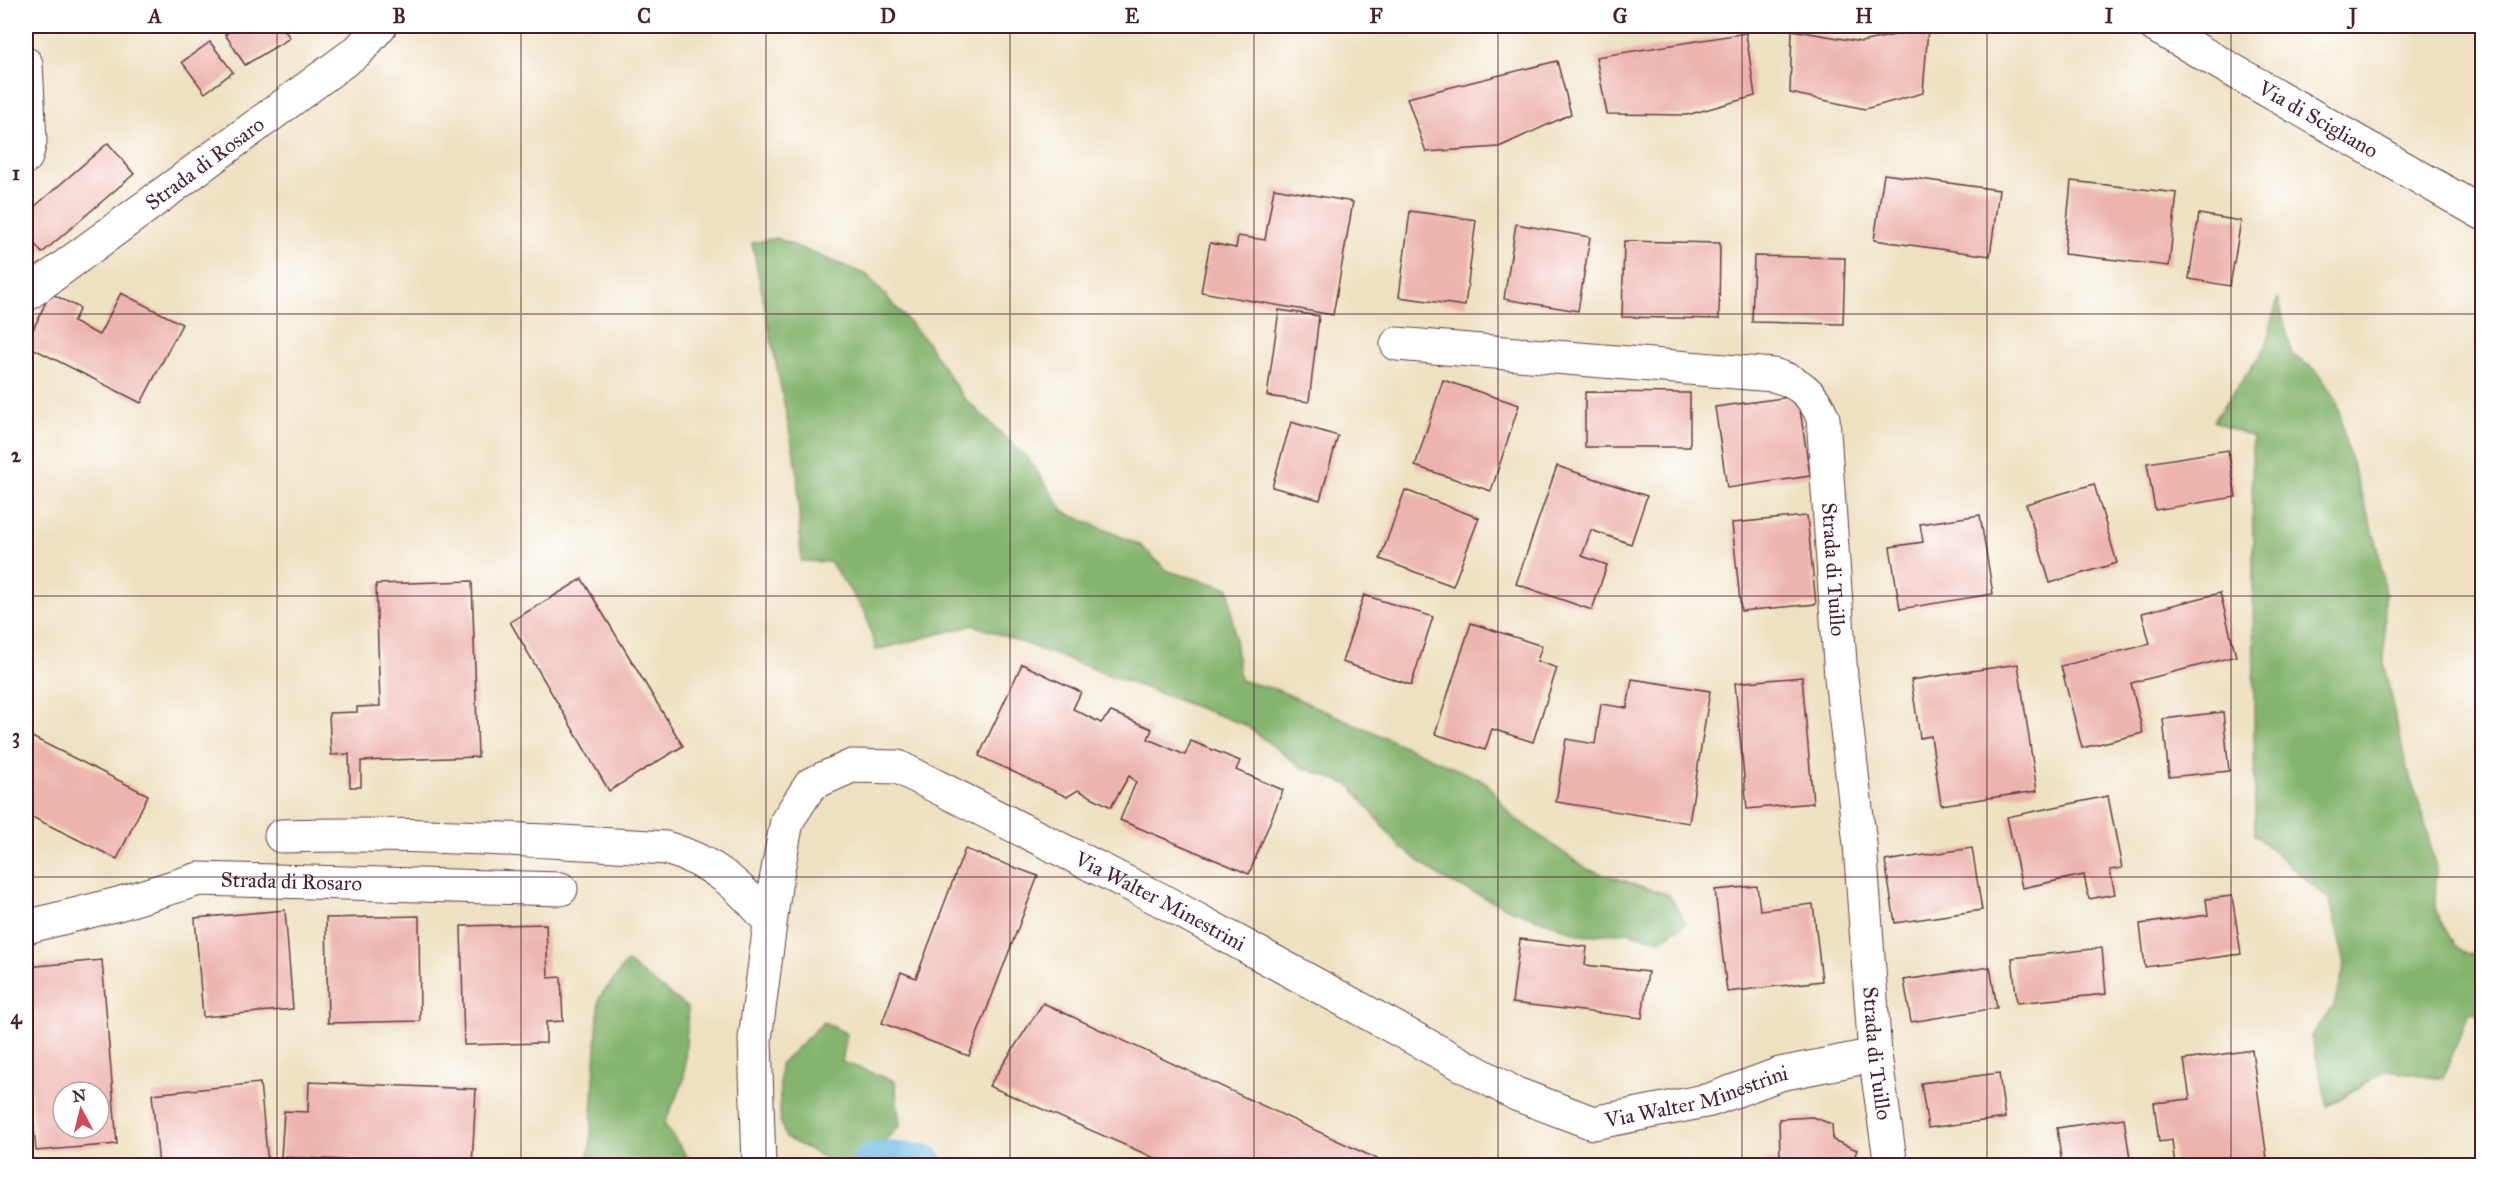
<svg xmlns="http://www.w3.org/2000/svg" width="2508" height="1191" font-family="'IM FELL Great Primer',serif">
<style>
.forest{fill:#84b46d;stroke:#676a4c;stroke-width:1.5}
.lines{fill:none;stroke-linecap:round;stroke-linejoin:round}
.canal{stroke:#62b5de;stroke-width:44}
.building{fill:#edb4ad;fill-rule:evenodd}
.street-casing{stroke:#633c42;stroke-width:35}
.street{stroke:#fff;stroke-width:33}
.grid{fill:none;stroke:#4a1f2b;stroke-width:1.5;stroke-opacity:0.55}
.labels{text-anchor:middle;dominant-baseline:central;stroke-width:4.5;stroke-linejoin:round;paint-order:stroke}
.street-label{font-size:21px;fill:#4a1f2b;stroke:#fff}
.neatline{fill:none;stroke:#4a1f2b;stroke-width:2}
.grid-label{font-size:20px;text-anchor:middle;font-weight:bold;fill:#4a1f2b}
</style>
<rect width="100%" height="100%" fill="#fff"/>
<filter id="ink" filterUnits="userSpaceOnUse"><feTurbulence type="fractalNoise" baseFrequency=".0167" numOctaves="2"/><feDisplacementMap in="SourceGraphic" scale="12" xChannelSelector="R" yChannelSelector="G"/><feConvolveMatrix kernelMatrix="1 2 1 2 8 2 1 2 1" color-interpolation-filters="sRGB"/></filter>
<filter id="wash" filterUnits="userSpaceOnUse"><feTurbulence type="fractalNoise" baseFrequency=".008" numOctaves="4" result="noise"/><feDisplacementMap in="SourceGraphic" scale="24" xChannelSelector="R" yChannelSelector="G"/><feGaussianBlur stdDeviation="1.35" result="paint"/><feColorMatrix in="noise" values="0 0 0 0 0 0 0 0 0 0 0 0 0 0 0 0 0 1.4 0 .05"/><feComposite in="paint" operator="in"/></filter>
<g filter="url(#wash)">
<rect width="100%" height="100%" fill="#eee1c1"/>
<g class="forest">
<path d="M776,238L867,275L926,341L963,397L1029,460L1064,512L1140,545L1168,571L1229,588L1240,680L1278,690L1486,782L1512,816L1587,869L1669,895L1686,923L1660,940L1627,932L1585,936L1510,909L1443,879L1399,846L1350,785L1301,767L1245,725L974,625L876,650L865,612L830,562L801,561L797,468L752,243Z"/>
<path d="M2278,297L2292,355L2316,370L2337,401L2346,444L2378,548L2385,595L2384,667L2407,769L2422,811L2436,869L2435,911L2455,946L2466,953L2482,957V1014L2469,1013L2443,1078L2387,1070L2328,1106L2311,1036L2334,1006L2345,965L2330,900L2255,835L2252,437L2213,421L2266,347Z"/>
<path d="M627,962L688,1008L684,1080L664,1124L693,1165H582L590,1149L599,998Z"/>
<path d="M824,1022L847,1034L842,1062L895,1081L900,1126L858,1165H839L786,1138L780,1120V1064Z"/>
</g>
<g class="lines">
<path class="canal" d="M872,1166L887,1163L922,1166"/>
</g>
<g id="blocks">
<g class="building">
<path d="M239,26H282L290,38L245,65L225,34Z"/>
<path d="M1103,26H1145V27L1104,31Z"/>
<path d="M1928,28L1923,93L1865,109L1790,93L1792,30L1861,42Z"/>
<path d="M1746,33L1755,96L1687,115L1607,114L1596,57Z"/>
<path d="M210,42L233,72L205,93L182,62Z"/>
<path d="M1557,61L1571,114L1499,147L1426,152L1407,98Z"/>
<path d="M108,143L134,174L42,253L26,234V214Z"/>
<path d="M1884,174L1999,190L1990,256L1874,240Z"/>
<path d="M2071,181L2177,193L2169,266L2064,254Z"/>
<path d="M1274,188L1353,202L1333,315L1201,292L1210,243L1236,248L1238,236L1265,240Z"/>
<path d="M1410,211L1476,220L1465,306L1399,297Z"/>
<path d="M2199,214L2241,221L2230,286L2189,279Z"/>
<path d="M1516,224L1590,237L1578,311L1504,299Z"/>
<path d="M1624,241L1720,243L1719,319L1622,317Z"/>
<path d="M1754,256L1845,258L1843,324L1752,322Z"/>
<path d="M50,293L80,308L73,322L99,335L121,293L182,324L141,403L26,345Z"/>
<path d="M1279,310L1319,316L1309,402L1267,396Z"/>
<path d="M1443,380L1519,405L1491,491L1415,466Z"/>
<path d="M1585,392L1690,393V447H1585Z"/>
<path d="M1798,396L1810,476L1727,488L1715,407Z"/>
<path d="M1291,422L1338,436L1320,500L1272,487Z"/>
<path d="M2228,450L2236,497L2155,510L2147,463Z"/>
<path d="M1557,466L1647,496L1631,544L1591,530L1582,556L1607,565L1592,610L1516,584Z"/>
<path d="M2094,484L2117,563L2050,583L2026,504Z"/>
<path d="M1405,490L1479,518L1453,586L1380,559Z"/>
<path d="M1980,515L1993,594L1900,609L1890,547L1923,542L1920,524Z"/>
<path d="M1807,516L1816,604L1741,611L1732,523Z"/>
<path d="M582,579L683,746L609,791L510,622Z"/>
<path d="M472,581L478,757L361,761V787H350L349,754L331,755L329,713L357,712V707L380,706L376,584Z"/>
<path d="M2220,593L2236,656L2131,683L2143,733L2082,748L2061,666L2150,644L2142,613Z"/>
<path d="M1364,595L1433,617L1411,685L1342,662Z"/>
<path d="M1471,623L1542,646L1537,661L1557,668L1533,742L1492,729L1485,750L1435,734Z"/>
<path d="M1022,664L1081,692L1073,709L1101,723L1111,712L1152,729L1148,739L1185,755L1191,741L1240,761L1236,770L1283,790L1249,874L1120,820L1136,782L1129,776L1111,807L1078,790L1067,797L979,756Z"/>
<path d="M2018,664L2037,791L1941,805L1931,736L1920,738L1911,680Z"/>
<path d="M1802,677L1813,803L1747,809L1735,683Z"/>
<path d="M1632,679L1710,691L1689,823L1556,802L1566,739L1595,744L1601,704L1627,708Z"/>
<path d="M2223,712L2229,771L2169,777L2163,719Z"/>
<path d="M26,734L148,795L117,859L26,814Z"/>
<path d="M2108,796L2122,868L2110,870L2115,894L2089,899L2084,875L2022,888L2007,817Z"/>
<path d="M1972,848L1982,910L1895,923L1885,861Z"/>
<path d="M965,849L1038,876L969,1056L882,1023L901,972L916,978Z"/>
<path d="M1757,886L1760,910L1813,904L1822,981L1727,992L1715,890Z"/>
<path d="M2232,896L2241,954L2145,967L2140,924L2208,915L2206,899Z"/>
<path d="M285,910L293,1009L203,1017L195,918Z"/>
<path d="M419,916L420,1021L328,1023L326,918Z"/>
<path d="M546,924L548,978L561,977L563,1021L546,1022V1043L464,1045L461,926Z"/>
<path d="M1520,939L1587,947L1585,965L1648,972L1642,1018L1512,1003Z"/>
<path d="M2102,948L2106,994L2017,1003L2012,958Z"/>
<path d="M102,960L117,1144L36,1151L26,1039V967ZM63,1092H99V1128H63Z"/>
<path d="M1990,967L1997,1008L1911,1022L1904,980Z"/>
<path d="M1043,1003L1392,1166H1173L989,1086Z"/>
<path d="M2252,1050L2268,1166H2175L2172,1140L2159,1142L2154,1103L2190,1099L2184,1060Z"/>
<path d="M1999,1073L2005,1118L1928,1128L1921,1083Z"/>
<path d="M309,1082L476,1089L472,1166L281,1157L284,1111L308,1112Z"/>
<path d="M260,1083L268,1164L159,1166L152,1094Z"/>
<path d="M1812,1117L1832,1124L1833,1140L1857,1150L1851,1166H1765L1764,1158H1780L1779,1119Z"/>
<path d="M2124,1118L2131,1166H2062L2057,1128Z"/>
</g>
</g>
</g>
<g filter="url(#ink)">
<use href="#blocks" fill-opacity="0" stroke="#633c42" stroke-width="1.5"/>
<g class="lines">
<defs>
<g id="street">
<path id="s1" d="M2155,26L2482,213"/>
<path d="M26,64L30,141L26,157"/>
<path id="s2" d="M26,295L359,50L380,26"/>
<path id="s3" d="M1397,344L1773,375C1799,382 1813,393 1823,418L1841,677L1860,844L1875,1055L1891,1166"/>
<path d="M281,836C410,832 537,840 666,848C714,862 739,885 770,922"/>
<path id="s4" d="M26,927L118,904L199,879L561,889"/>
<path id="s5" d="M759,1166L755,1039L775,886L787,821L811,784L852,766L898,767L1161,900L1516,1094L1593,1123L1710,1100L1780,1074L1875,1055"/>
</g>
</defs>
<use href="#street" class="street-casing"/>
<use href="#street" class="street"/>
</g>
</g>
<path class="grid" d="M277,26V1166M521,26V1166M766,26V1166M1010,26V1166M1254,26V1166M1498,26V1166M1742,26V1166M1987,26V1166M2231,26V1166M26,314H2482M26,596H2482M26,877H2482"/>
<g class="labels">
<g class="street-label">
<text stroke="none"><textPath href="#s1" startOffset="188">Via di Scigliano</textPath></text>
<text stroke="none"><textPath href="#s2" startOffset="222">Strada di Rosaro</textPath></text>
<text stroke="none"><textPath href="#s3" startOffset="598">Strada di Tuillo</textPath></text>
<text stroke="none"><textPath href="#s4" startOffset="272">Strada di Rosaro</textPath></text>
<text stroke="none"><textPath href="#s5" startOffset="777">Via Walter Minestrini</textPath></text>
<text stroke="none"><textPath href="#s3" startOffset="1084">Strada di Tuillo</textPath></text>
<text stroke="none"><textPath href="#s5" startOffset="1371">Via Walter Minestrini</textPath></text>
</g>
</g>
<rect width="2508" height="1191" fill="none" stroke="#fff" stroke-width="66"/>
<g transform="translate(81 1110) rotate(353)"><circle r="28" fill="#ffffff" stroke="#b7a5aa" stroke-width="1.5"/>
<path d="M0-4.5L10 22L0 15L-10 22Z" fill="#d1495b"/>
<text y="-9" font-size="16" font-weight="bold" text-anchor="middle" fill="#4a1f2b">N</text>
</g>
<rect x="33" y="33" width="2442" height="1125" class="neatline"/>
<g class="grid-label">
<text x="155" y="23">A</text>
<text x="399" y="23">B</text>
<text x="644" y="23">C</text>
<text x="888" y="23">D</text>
<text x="1132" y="23">E</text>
<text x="1376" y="23">F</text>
<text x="1620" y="23">G</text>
<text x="1864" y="23">H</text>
<text x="2109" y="23">I</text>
<text x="2353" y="23">J</text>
<text x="16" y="180">1</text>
<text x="16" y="462">2</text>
<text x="16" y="743">3</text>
<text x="16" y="1024">4</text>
</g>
</svg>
